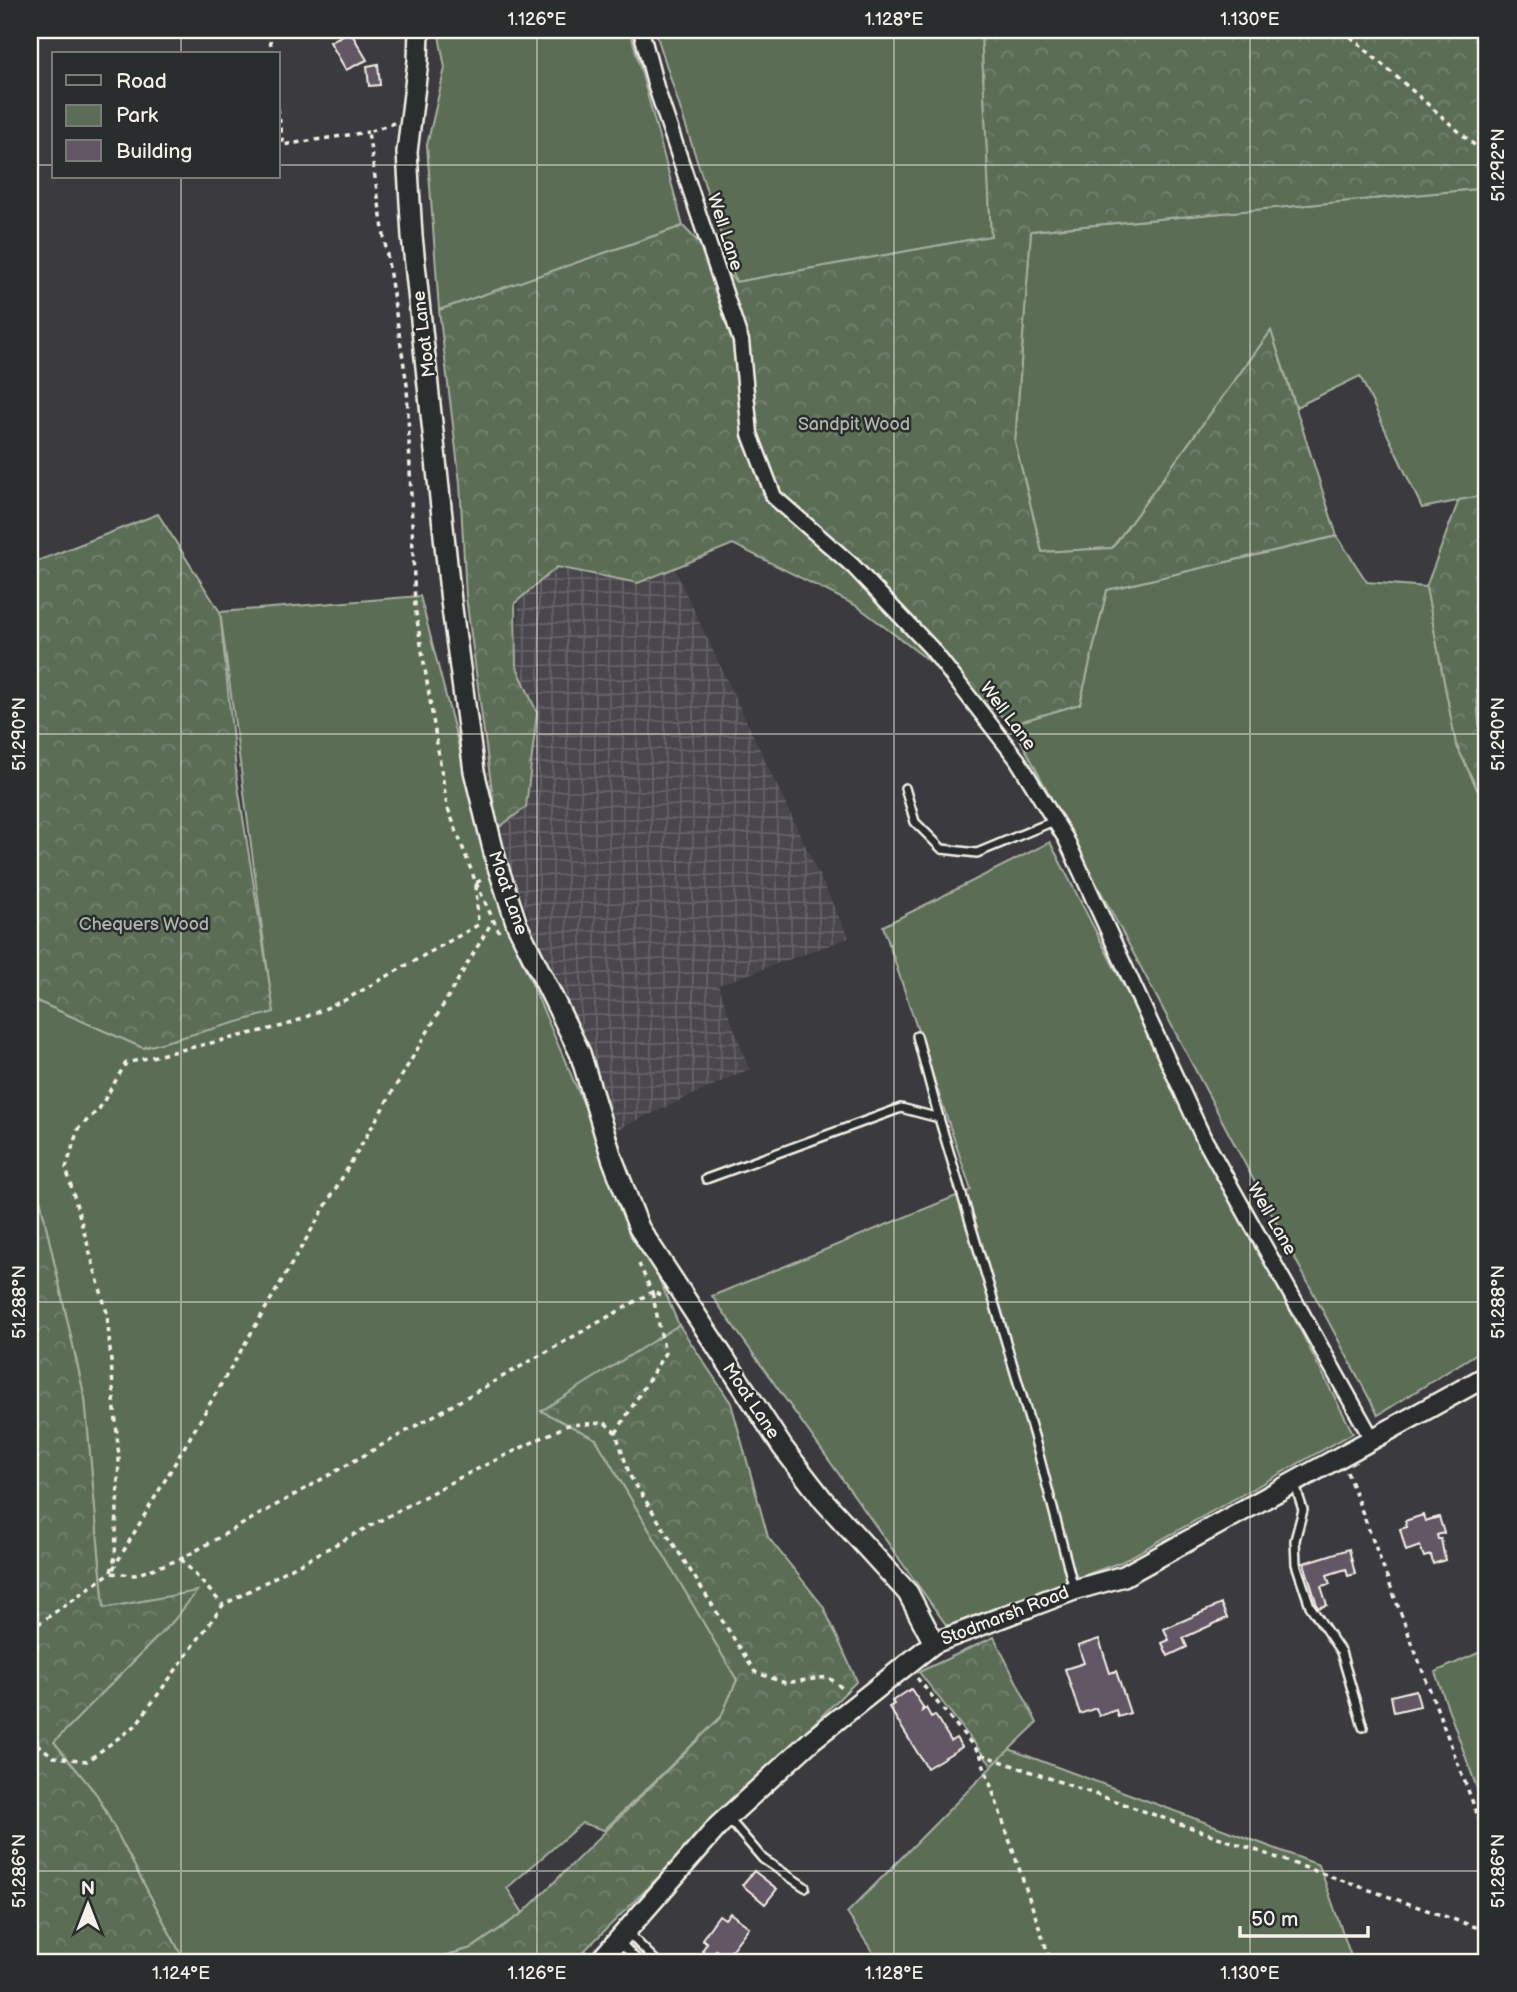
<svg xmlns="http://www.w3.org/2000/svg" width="1517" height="1992" font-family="'Balsamiq Sans',sans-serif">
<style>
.industrial{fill:url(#industrial-grid)}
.green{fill:#5b6d57;stroke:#a8afa0;stroke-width:2}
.forest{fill:url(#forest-crowns);stroke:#a8afa0;stroke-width:2}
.building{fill:#635765;stroke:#f4f1e8;stroke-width:2}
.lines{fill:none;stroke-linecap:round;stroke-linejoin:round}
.lane-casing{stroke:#f4f1e8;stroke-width:12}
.street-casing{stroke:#f4f1e8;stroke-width:19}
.secondary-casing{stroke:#f4f1e8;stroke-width:24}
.path{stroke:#f4f1e8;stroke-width:3.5;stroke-dasharray:5 5;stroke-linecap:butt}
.lane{stroke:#2a2d2e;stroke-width:7}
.street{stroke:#2a2d2e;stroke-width:14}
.secondary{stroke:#2a2d2e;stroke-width:19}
.ticks{fill:none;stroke:#f4f1e8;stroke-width:2;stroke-opacity:0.45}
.labels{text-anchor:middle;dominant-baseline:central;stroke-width:5;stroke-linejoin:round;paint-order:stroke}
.street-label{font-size:18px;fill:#f4f1e8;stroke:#2a2d2e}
.park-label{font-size:18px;fill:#afb6a7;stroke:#2a2d2e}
.neatline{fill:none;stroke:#f4f1e8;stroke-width:2.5}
.ticks-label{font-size:18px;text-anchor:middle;fill:#f4f1e8}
</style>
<defs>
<pattern id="industrial-grid" width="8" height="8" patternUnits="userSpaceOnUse" patternTransform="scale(1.75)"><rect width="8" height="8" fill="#4a464d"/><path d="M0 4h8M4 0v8" fill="none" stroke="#656167"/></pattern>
<pattern id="forest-crowns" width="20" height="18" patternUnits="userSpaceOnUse" patternTransform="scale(1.75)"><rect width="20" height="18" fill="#5b6d57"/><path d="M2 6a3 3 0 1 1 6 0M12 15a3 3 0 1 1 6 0" fill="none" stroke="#73826f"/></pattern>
</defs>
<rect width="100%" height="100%" fill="#3b3a3e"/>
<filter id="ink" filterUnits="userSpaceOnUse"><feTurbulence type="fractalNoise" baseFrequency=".0143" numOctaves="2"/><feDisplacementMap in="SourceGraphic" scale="14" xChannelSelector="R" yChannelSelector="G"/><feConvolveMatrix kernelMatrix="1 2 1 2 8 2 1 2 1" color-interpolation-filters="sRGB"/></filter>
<g filter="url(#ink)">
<path class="industrial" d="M557,567L638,583L674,568L849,938L718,985L749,1069L618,1129L533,929L497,829L526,807L537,713L516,665L519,599Z"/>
<g class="green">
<path d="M438,30H630L683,226L439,310L427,145L445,68Z"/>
<path d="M655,30H981L991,236L736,282Z"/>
<path d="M1487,188V495L1422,508L1360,376L1296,407L1271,331L1112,548L1042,552L1015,442L1031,231Z"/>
<path d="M1337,536L1367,582L1426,587L1456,744L1487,810V1347L1378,1415L1012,724L1080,704L1107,590Z"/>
<path d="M420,596L503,917L679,1325L542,1411L596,1439L737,1680L721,1717L604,1830L582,1823L507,1888L523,1913L472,1948L422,1962H185L97,1795L54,1742L174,1620L196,1592L104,1608L85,1399L30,1155V998L143,1048L273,1011L220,612Z"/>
<path d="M1487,629V776C1481,741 1468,658 1487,629Z"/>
<path d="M1050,842L1353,1433L1121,1562L947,1626L712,1296L971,1190L883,926Z"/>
<path d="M1487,1649V1816L1435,1672Z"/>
<path d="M1009,1749L1319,1865L1353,1962H879L847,1913Z"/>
</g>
<g class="forest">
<path d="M981,30H1487V188L1031,231L1015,442L1042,552L1112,548L1271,331L1337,536L1107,590L1080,704L1012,724L857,606L733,544L638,583L557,567L515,603L516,665L537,713L526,807L497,829L466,597L460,483L439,310L683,226L736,282L991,236Z"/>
<path d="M1487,495V629C1464,664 1487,766 1487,810L1456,744L1426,587L1459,500Z"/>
<path d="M158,514L220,612L237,780L274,1012L143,1048L30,998V564Z"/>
<path d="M30,1155L85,1399L104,1608L197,1591L174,1620L54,1742L97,1795L185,1962H30Z"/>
<path d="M679,1325L731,1403L768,1537L823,1606L857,1681L573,1962H422L472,1948L523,1913L721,1717L737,1680L596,1439L541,1411Z"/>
<path d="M994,1637L1037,1723L992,1766L919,1672Z"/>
</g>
<g class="building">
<path d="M350,31L367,60L346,70L330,42Z"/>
<path d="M378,64L380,85L369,86L367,66Z"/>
<path d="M1423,1515L1425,1521L1439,1517L1444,1533L1437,1535L1438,1539H1441L1445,1560L1433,1564L1431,1555L1424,1557L1420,1546L1406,1551L1400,1529L1407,1527L1405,1521Z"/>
<path d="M1349,1549L1355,1574L1348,1576L1346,1569L1327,1575L1330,1584L1321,1586L1327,1605L1318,1608L1304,1563Z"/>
<path d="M1221,1604L1227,1618L1183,1638L1187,1647L1168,1656L1162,1643L1169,1640L1164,1629Z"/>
<path d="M1099,1639L1110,1673L1116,1671L1130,1713L1118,1717L1116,1710L1099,1716L1096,1708L1080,1714L1065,1669L1084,1663L1078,1646Z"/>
<path d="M911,1689L923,1707L922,1711L926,1708L931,1717L935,1715L951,1741L956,1738L962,1747L927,1768L889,1707L894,1704L892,1701Z"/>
<path d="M1416,1690L1420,1706L1394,1712L1391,1696Z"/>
<path d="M754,1871L777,1889L765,1904L742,1885Z"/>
<path d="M730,1913L749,1927L726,1957L716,1950L711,1957L702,1951L707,1943L702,1939L719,1915L725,1919Z"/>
</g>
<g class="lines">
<defs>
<g id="lane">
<path d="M905,788L915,822L942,849L977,853L1054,821"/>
<path d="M917,1036L939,1118"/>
<path d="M706,1179L901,1108L939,1118L1034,1436L1074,1589"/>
<path d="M1294,1482L1303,1510L1295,1540L1296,1564L1310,1606L1341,1652L1363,1727"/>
<path d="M728,1818L763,1859L805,1887"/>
<path d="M628,1933L657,1962"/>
<path d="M620,1942L639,1962"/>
</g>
<path id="street" d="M641,30L656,87L741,341L750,434L774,497L853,566L931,648L1017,759L1066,839L1203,1137L1371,1437"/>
<g id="secondary">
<path d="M419,30L418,61L407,152L412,236L451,601L474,771L496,861L517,925L580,1053L612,1158L639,1228L783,1448L824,1501L908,1593L934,1643"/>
<path d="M599,1962L719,1825L813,1739L934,1643L1074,1590L1124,1576L1487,1376"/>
</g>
</defs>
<use href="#lane" class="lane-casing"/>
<use href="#street" class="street-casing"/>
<use href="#secondary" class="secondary-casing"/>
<g class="path">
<path d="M269,30L272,54"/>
<path d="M1343,30L1487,156"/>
<path d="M278,108L283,145L368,132"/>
<path d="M394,123L368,132L407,385L415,607L447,806L476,883L483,879"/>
<path d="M476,883L499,932"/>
<path d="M616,1433L665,1353L652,1292L661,1295"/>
<path d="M1347,1472L1487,1840"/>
<path d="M181,1559L223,1605"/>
<path d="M113,1569L493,920"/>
<path d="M111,1572L115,1557L119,1459L107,1313L66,1168L78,1129L99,1109L126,1063L287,1025L345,1000L478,925L476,885"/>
<path d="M30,1630L110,1573L135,1575L181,1559L652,1292L639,1264"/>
<path d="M917,1678L980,1754L1487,1931"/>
<path d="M30,1721L37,1744L30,1749"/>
<path d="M37,1744L54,1757L87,1761L135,1726L223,1605L461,1477L568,1425L605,1423L616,1433L630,1476L755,1672L785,1683L828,1677L846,1691"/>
<path d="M980,1754L1051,1962"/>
</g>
<use href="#lane" class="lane"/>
<use href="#street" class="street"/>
<use href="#secondary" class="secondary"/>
</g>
</g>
<path class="ticks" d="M181,30V54M537,30V1962M894,30V1962M1250,30V1962M30,165H54M278,165H1487M181,177V1962M30,734H1487M30,1302H1487M30,1871H1487"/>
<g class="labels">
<g class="street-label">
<text transform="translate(725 232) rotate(72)">Well Lane</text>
<text transform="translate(424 334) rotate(-97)">Moat Lane</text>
<text transform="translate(1008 716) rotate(53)">Well Lane</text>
<text transform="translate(508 893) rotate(71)">Moat Lane</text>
<text transform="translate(1272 1219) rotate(60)">Well Lane</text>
<text transform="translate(751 1401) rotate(56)">Moat Lane</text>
<text transform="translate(1005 1616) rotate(-21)">Stodmarsh Road</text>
</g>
<g class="park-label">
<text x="854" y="424">Sandpit Wood</text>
<text x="144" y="924">Chequers Wood</text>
</g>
</g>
<rect width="1517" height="1992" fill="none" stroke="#2a2d2e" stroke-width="77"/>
<rect x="52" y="52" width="228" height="126" fill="#2a2d2e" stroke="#7b7b78" stroke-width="2"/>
<rect x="66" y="75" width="35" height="10" fill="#2a2d2e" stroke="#7b7b78" stroke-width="2"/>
<text x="116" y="88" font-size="21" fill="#f4f1e8">Road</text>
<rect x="66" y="105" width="35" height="21" fill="#5b6d57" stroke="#7b7b78" stroke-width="2"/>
<text x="116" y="122" font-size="21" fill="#f4f1e8">Park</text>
<rect x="66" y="140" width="35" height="21" fill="#635765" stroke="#7b7b78" stroke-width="2"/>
<text x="116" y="158" font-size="21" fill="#f4f1e8">Building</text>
<g transform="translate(88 1905)" stroke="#2a2d2e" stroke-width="5" paint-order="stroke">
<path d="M0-5L12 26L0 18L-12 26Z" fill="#f4f1e8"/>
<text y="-10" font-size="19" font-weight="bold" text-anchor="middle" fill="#f4f1e8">N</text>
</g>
<path d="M1240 1926v10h128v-10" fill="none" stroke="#f4f1e8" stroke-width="3.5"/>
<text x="1251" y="1926" font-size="21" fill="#f4f1e8" stroke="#2a2d2e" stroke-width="5" paint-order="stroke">50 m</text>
<rect x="38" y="38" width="1440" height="1916" class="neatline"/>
<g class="ticks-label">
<text x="537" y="25">1.126°E</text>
<text x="894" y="25">1.128°E</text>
<text x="1250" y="25">1.130°E</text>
<text transform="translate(1498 165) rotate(-90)" y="6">51.292°N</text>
<text transform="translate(19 734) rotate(-90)" y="6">51.290°N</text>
<text transform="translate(1498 734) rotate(-90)" y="6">51.290°N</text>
<text transform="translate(19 1302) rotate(-90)" y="6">51.288°N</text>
<text transform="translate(1498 1302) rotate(-90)" y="6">51.288°N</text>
<text transform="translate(19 1871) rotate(-90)" y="6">51.286°N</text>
<text transform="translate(1498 1871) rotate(-90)" y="6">51.286°N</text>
<text x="181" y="1979">1.124°E</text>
<text x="537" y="1979">1.126°E</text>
<text x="894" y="1979">1.128°E</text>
<text x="1250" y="1979">1.130°E</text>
</g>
</svg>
